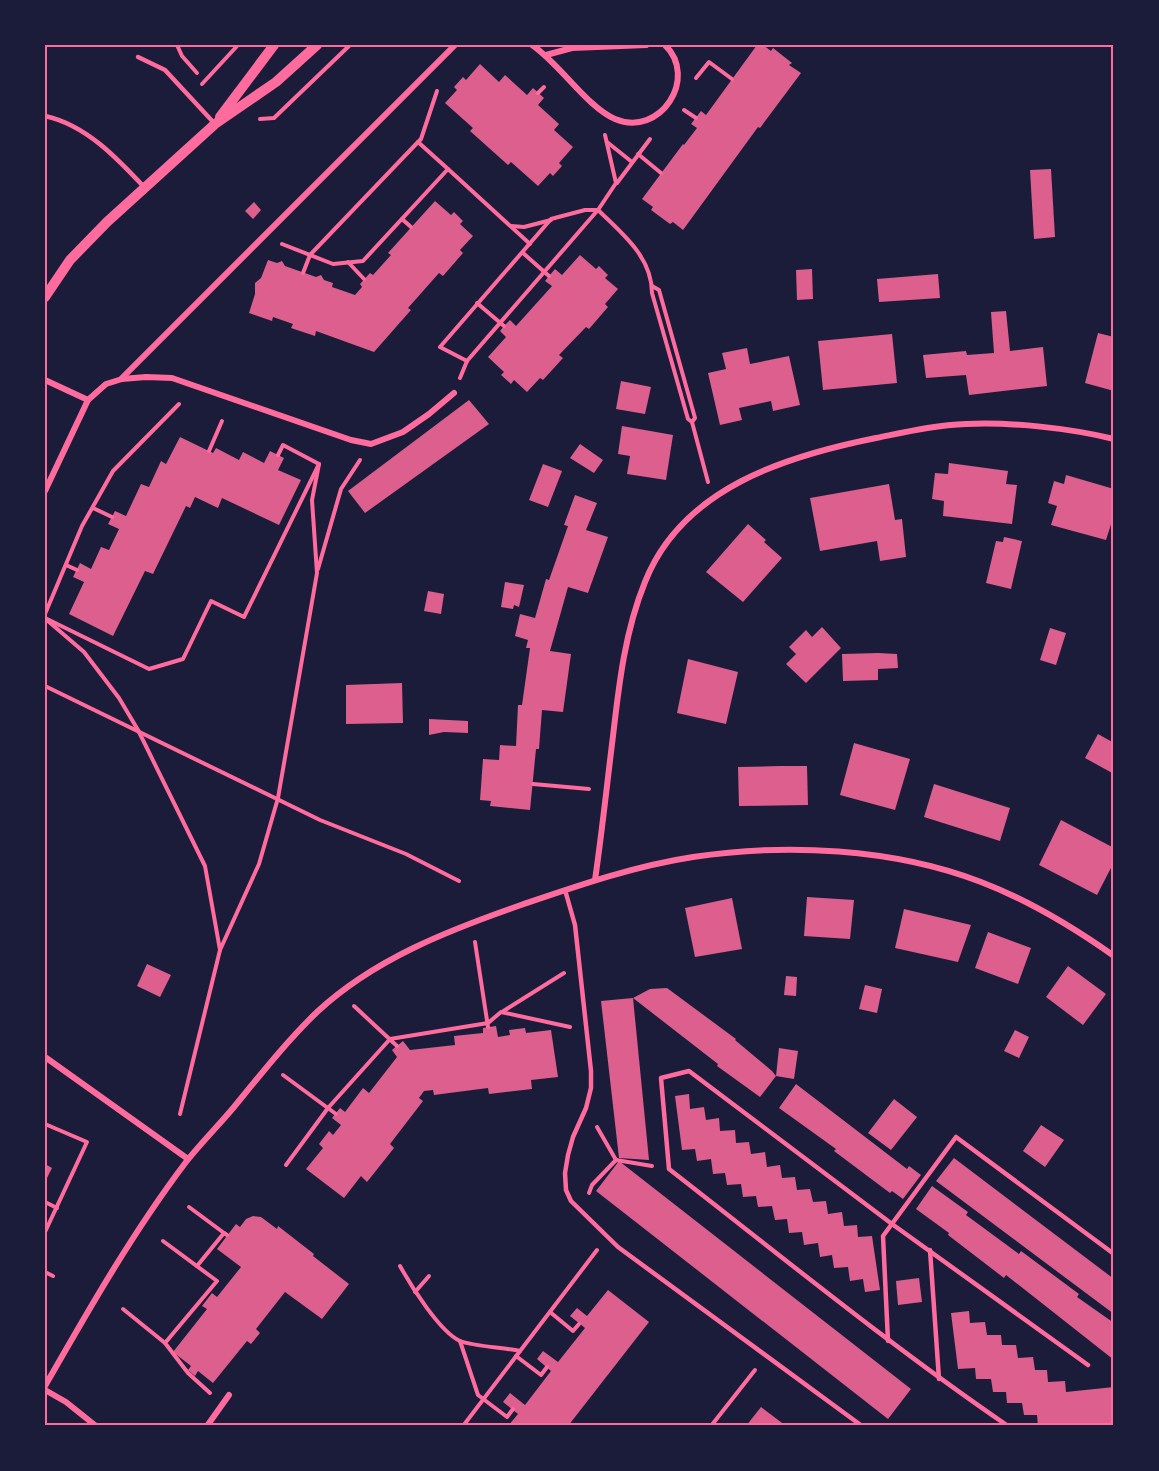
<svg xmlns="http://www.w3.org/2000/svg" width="1159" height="1471" font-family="'Fira Sans',sans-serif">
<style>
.building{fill:#dd5f8e}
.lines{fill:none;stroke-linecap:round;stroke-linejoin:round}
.path{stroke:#ff6b9d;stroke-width:4}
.service{stroke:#ff6b9d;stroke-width:4.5}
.minor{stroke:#ff6b9d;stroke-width:6}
.tertiary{stroke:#ff6b9d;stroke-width:10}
.neatline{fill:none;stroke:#ff6b9d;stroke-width:2}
</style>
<rect width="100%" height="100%" fill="#1b1b3a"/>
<g class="building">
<path d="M757,45H763L771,51L773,48L792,63L789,65L801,73L760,128L758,127L683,230L673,222L670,224L651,210L653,207L642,199L683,144L684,145L697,128L691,124L701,111L706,115Z"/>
<path d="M480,64L499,82L505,75L527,95L533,88L544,98L538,105L559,124L554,130L573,147L559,163L562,166L553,176L550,173L538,186L511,162L508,165L470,131L473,128L445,103L457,90L454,87L463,77L466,80Z"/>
<path d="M1051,169L1055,237L1034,239L1030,170Z"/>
<path d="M435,201L451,215L454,212L463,221L460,224L473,236L460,250L463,253L443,276L439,273L408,308L411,310L374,352L316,331L315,336L291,328L293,324L273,317L272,321L249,313L255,294V283L261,278L268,260L277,263L282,261L285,266L316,277L321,275L324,280L333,283L332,287L355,295L362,287L360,284L370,273L373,275L391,255L388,253Z"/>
<path d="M254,202L261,210L253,219L245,211Z"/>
<path d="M580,255L596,269L599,266L608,275L605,278L618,289L605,304L608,307L589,329L586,327L559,355L563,358L543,380L540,378L527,392L514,380L511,384L501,375L504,372L488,357L506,337L500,331L504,326L510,320L516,326L552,286L545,281L549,276L555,269L562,275Z"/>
<path d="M812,269L813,299L797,300L796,270Z"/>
<path d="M938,274L940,298L879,302L877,279Z"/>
<path d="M1006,311L1010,351L1043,347L1047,386L969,395L966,375L926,378L923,355L966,351L967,355L994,353L991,312Z"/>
<path d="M1098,333L1114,337V391L1085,383Z"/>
<path d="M892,334L897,383L823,390L818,341Z"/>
<path d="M747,348L750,364L789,356L800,405L773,411L771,401L739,408L742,420L720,425L708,373L726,369L722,353Z"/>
<path d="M621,381L651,387L645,414L616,409Z"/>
<path d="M469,400L489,424L365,513L348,491Z"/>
<path d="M622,426L673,435L666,480L627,474L630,456L618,454Z"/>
<path d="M180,437L213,453L216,448L239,460L243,452L264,463L270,451L284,458L278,470L301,480L279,525L222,498L218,508L195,497L190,508L186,506L153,574L145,571L113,636L69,614L84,582L73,577L80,563L91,569L101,547L109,550L119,529L108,524L115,511L126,516L141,484L149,487L161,461L166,464Z"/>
<path d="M580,444L603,460L594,473L570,458Z"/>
<path d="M949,463L1008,471L1006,484L1017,485L1012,524L943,516L944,501L932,499L935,473L948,474Z"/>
<path d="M543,464L562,471L548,507L529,500Z"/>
<path d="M1066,475L1114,489V515L1106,540L1051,525L1057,506L1048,503L1054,481L1064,484Z"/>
<path d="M889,484L895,520L902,519L906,557L880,561L877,541L820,551L810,498Z"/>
<path d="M575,495L597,503L586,530L608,537L588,593L568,587L550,651L571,654L563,712L542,710L539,749H536L530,810L490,806L491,801L480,800L483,759L499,760L500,745L516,746L518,705H522L530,648H526L528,640L515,636L520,614L535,618L546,579L549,580L568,526L564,525Z"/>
<path d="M748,524L766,540L764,542L782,558L743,602L706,572Z"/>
<path d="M1004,537L1022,541L1011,589L986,583L996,541L1003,542Z"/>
<path d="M505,582L524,585L519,607L514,605L513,609L501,607Z"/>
<path d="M428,591L444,594L441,614L424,611Z"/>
<path d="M822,627L841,648L806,683L786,664L796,654L789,647L806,630L812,637Z"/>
<path d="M1050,628L1066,633L1056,665L1040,660Z"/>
<path d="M878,653L897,654L898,668L878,669V680L843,681L842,654Z"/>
<path d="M688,659L738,672L726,724L677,713Z"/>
<path d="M402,683L403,723L346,724V685Z"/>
<path d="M429,719L468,721V733L444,732L429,735Z"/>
<path d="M1098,734L1114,743V774L1085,758Z"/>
<path d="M854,743L910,759L895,810L840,795Z"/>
<path d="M780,766H807L808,805L739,806L738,767Z"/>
<path d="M934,784L1010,808L1000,841L924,817Z"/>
<path d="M1061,820L1114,848V862L1097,895L1039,865Z"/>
<path d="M807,897L854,900L850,939L804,936Z"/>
<path d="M732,898L742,949L695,957L685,908Z"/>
<path d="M904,909L971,925L958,962L895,948Z"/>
<path d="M988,932L1031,948L1018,984L975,968Z"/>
<path d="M147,964L171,975L160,997L137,986Z"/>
<path d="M1068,966L1106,994L1083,1025L1046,997Z"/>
<path d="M786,976L797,977L796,996L784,995Z"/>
<path d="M865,985L882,989L877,1013L859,1009Z"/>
<path d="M667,988L736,1039L735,1040L772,1071L776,1076L779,1048L798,1051L794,1079L776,1076L760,1097L717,1066L718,1064L633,998L650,989Z"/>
<path d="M633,998L649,1160L619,1158L601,1001Z"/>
<path d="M496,1026L498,1037L510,1035L509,1030L525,1028L526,1033L551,1030L558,1077L531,1080L532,1089L489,1094L488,1088L434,1095L433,1090L424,1091L419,1098L423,1101L390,1144L394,1148L367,1182L361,1176L344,1198L306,1169L323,1148L319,1144L329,1131L333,1135L341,1125L332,1118L340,1108L345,1112L363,1088L369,1093L397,1057L392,1050L403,1041L410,1050L455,1045L454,1036L483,1033V1028Z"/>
<path d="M1015,1030L1029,1037L1019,1058L1004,1051Z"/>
<path d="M796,1084L907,1169L909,1166L921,1175L903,1199L892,1191L890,1193L834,1151L836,1149L779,1108Z"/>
<path d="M689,1094L690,1109L704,1107L706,1120L719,1118L720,1131L735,1130L736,1143L749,1142L751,1154L765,1152L767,1167L780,1165L782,1178L795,1177L797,1190L810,1189L813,1202L826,1201L828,1214L842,1212L844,1226L857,1225L858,1237L872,1236L880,1290L865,1292L863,1279L850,1281L848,1267L834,1268L832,1255L820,1257L818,1243L804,1245L802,1232L789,1233L787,1219L775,1220L772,1206L758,1207L756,1196L743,1197L741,1184L727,1185L725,1173L713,1174L711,1159L697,1161L695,1149L682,1150L675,1096Z"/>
<path d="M894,1099L917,1117L891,1150L868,1133Z"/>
<path d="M1041,1125L1064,1140L1045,1167L1023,1151Z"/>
<path d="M954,1158L1114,1279V1314L936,1181Z"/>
<path d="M619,1161L911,1389L888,1419L596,1191Z"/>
<path d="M45,1164L52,1168L45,1182Z"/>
<path d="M932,1186L968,1212L966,1215L1019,1254L1021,1251L1079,1294L1077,1297L1114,1323V1360L1006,1275L1004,1278L948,1235L949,1233L916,1209Z"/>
<path d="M253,1216L261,1217L277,1229L278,1226L314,1254L313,1256L349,1284L322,1319L285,1292L256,1329L260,1333L251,1344L247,1341L213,1383L198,1371L195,1376L188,1370L191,1366L173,1352L207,1309L202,1306L212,1293L217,1297L241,1267L217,1249L236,1224L240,1227L246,1219Z"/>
<path d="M919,1278L922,1302L898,1305L896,1281Z"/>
<path d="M608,1290L649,1322L568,1426H508L518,1414L503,1402L510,1393L525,1405L551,1371L537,1359L543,1351L558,1362L585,1328L570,1316L577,1308L587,1316Z"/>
<path d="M969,1311L970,1323L985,1322L987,1335H1001L1002,1345H1016L1018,1358L1033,1357L1035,1370H1047L1048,1382L1065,1381L1066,1392L1114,1387V1426H1038L1037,1415H1024L1022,1403H1007L1006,1392H993L991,1379H976L975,1368L958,1369L951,1313Z"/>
<path d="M761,1407L786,1426H746Z"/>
</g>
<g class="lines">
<g class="path">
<path d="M177,45L182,56L197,73"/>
<path d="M696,78L709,62L732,79"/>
<path d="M202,84L238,45"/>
<path d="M437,91L421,139L418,142L448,169"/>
<path d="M538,93L544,87"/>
<path d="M684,110L696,118"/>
<path d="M260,119L274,118L350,45"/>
<path d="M605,135L616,183L598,210C622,233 652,257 652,293L688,419L692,422L708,482"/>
<path d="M607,142L632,162"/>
<path d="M638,154L661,173"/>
<path d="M617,183L650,139"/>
<path d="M402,219L411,227"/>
<path d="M511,226L524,227L551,220"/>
<path d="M282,244L333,264L363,261L448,169L530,244"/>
<path d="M523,253L549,276"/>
<path d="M348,262L364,279"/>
<path d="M303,273L310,255L418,142"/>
<path d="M652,286L659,290L695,418L692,422"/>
<path d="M477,303L504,326"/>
<path d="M467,361L440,347L551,219L585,210H598"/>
<path d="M460,378L467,361L597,211"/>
<path d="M209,451L222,421"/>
<path d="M93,508L112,517"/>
<path d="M66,565L77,570"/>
<path d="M318,569L341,489L360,460"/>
<path d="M45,614L82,526L113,471L179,404"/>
<path d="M45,618L149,669L183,659L211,601L244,617L319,464L283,445L278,455"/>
<path d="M48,621L84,652L119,698L138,730L205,866L220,950"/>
<path d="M45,686L320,820L406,854L459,881"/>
<path d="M533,784L589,789"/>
<path d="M475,942L488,1027"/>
<path d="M354,1006L397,1046"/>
<path d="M502,1012L564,973"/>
<path d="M283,1075L336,1114"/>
<path d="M180,1114L220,950L259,864L278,798L317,573L312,500L319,464"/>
<path d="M45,1124L87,1142L45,1232"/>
<path d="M597,1127L616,1160"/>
<path d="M286,1165L328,1108L390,1039L488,1023L501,1012L570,1027"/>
<path d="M589,1193L592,1185L616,1160L652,1166"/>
<path d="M45,1202L57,1208"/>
<path d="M189,1207L224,1233"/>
<path d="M163,1241L217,1281L165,1343L188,1373L210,1393"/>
<path d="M197,1266L224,1233L227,1235"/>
<path d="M400,1266C411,1286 440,1332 460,1341C472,1346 506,1348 520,1351"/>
<path d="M45,1272L53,1276"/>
<path d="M415,1292L429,1276"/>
<path d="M123,1309L165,1343"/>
<path d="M550,1312L573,1331L579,1324"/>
<path d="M460,1341L478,1395L507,1417L513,1409"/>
<path d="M516,1356L541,1375L547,1367"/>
<path d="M463,1426L597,1250"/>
<path d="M711,1426L755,1370"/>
</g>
<g class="service">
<path d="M138,57L165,70L215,124"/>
<path d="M45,116C86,125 117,158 145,188"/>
<path d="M565,890L575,925L591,1071V1088L586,1108L573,1137L568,1155L565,1173L566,1190L571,1201L618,1247L862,1426"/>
<path d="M930,1250L939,1379"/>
<path d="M888,1341L883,1236L956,1137L1114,1254"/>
<path d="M1008,1426C891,1346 781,1256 669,1169L661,1078L689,1071L892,1224L1088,1365"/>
</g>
<g class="minor">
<path d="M532,45C560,64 587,107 615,119C660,138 699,78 665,45"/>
<path d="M546,55L572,48L646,45"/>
<path d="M122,378L455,45"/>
<path d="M45,380L88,400"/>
<path d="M45,491L88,400L106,384L122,379L146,377L172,378L351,440L371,444L403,432L429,414L454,393"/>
<path d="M595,880C602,832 607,784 613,736C619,684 625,631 645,582C682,488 786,456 876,438C906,432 936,425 966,424C1012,422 1069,428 1114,439"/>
<path d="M45,1057L188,1159"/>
<path d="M45,1386C89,1309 133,1232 186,1162C201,1143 219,1125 234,1107C261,1074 287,1041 317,1012C374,959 449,930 521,905C577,886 634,866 693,857C785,843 893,848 981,882C1028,900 1073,927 1114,956"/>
<path d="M45,1390L66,1402L96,1426"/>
<path d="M207,1426L229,1395"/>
</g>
<g class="tertiary">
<path d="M220,117L274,45"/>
<path d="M45,297L70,260L107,222L215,124L276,82L317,45"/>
</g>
</g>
<rect width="1159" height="1471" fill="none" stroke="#1b1b3a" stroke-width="93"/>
<rect x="46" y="46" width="1066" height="1378" class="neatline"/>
</svg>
